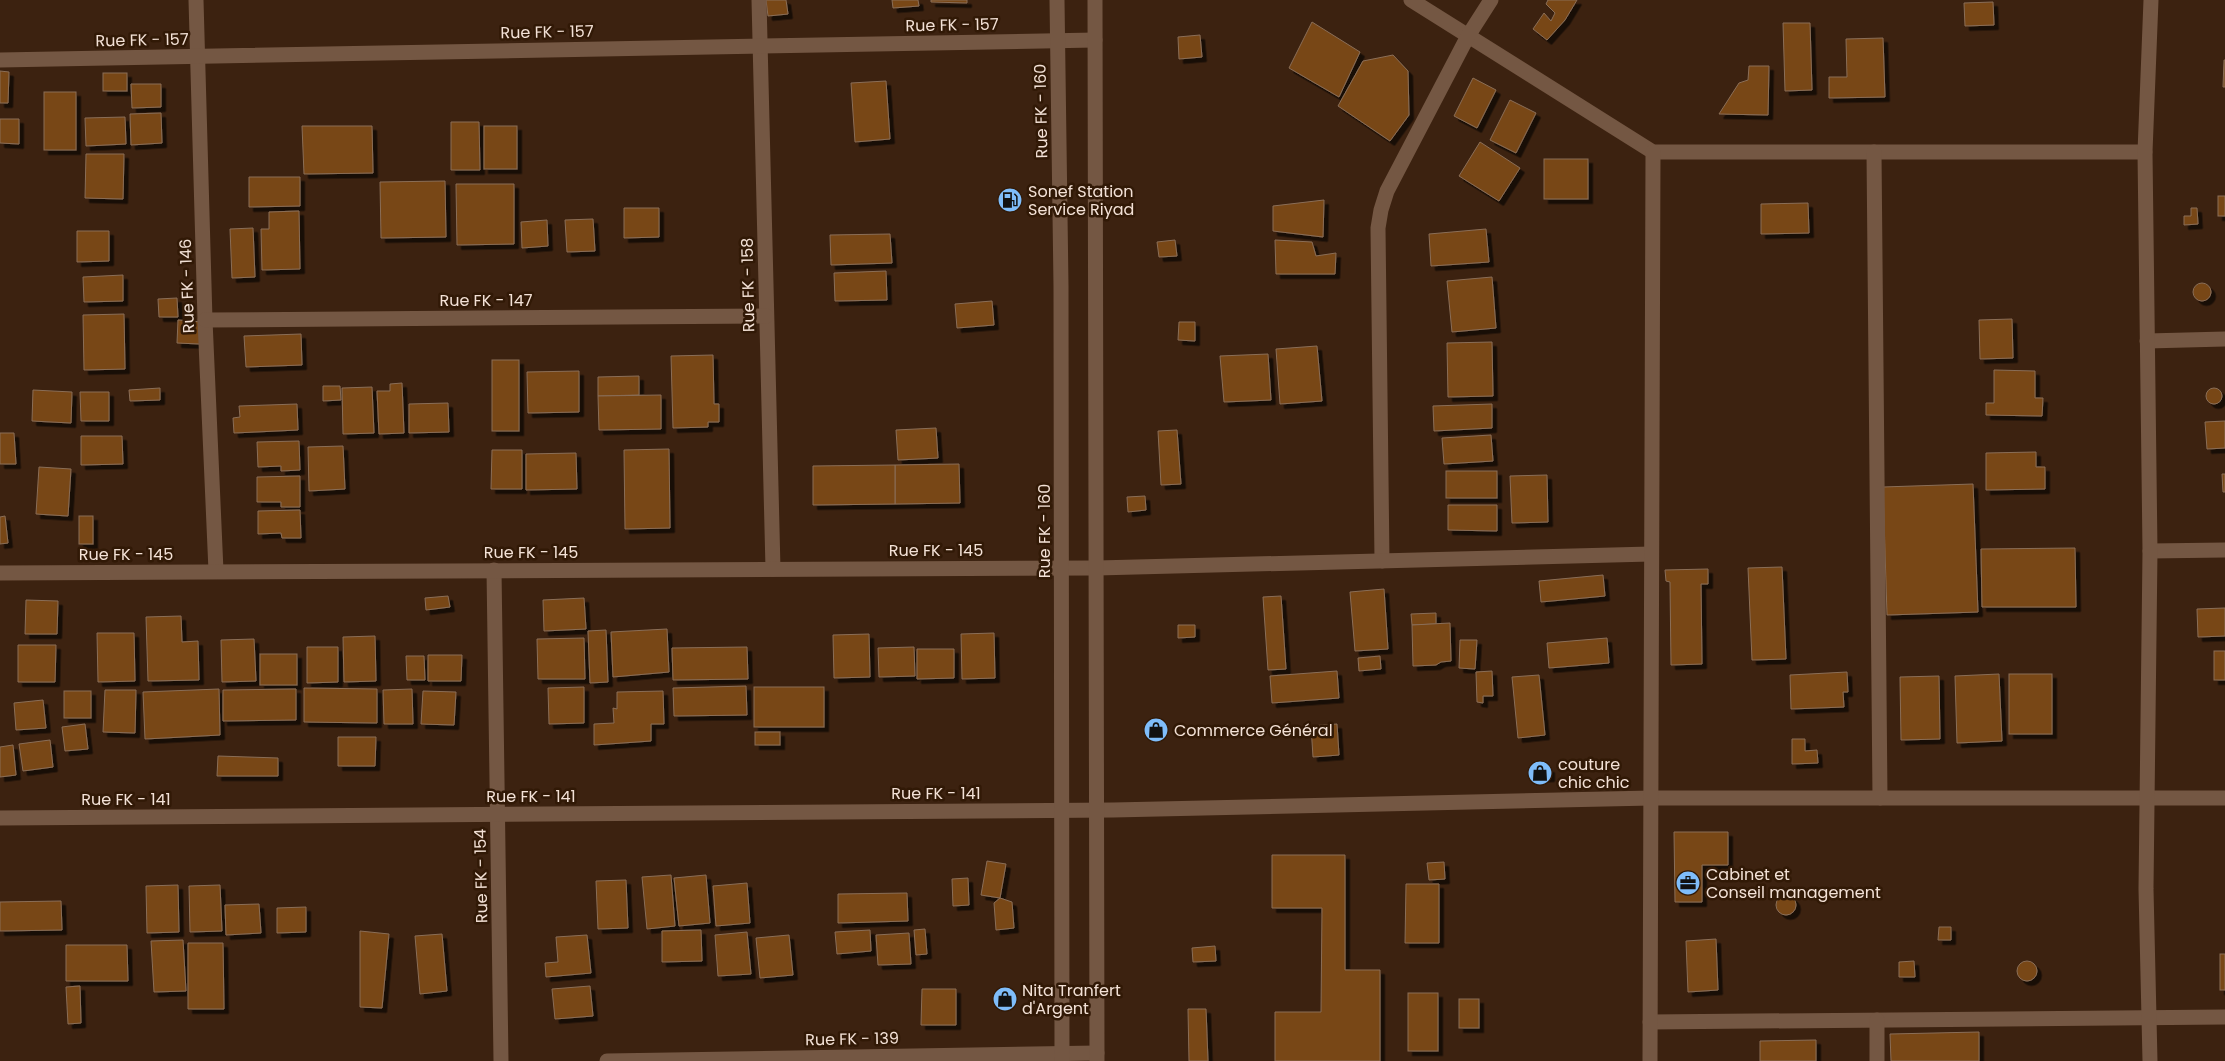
<svg xmlns="http://www.w3.org/2000/svg" width="2225" height="1061" font-family="Poppins,sans-serif">
<style>
.building{fill:#784616;stroke:#8a6e57;filter:url(#shadow)}
.lines{fill:none;stroke-linecap:round;stroke-linejoin:round}
.street{stroke:#745743;stroke-width:15}
.secondary{stroke:#745743;stroke-width:15}
.labels{text-anchor:middle;dominant-baseline:central;stroke-width:5;stroke-linejoin:round;paint-order:stroke}
.street-label{font-size:16px;fill:#f3e1d6;stroke:#311906}
.poi-label{font-size:16px;fill:#f3e1d6;stroke:#311906;text-anchor:start}
</style>
<defs>
<filter id="shadow"><feDropShadow dx="4.5" dy="4.5" stdDeviation="0" flood-color="#0009"/></filter>
</defs>
<rect width="100%" height="100%" fill="#3c2210"/>
<g class="building">
<path d="M766,0H786L788,14L768,16Z"/>
<path d="M892,0H918L919,6L893,8Z"/>
<path d="M931,0H967V3L931,2Z"/>
<path d="M1548,0H1577L1565,20L1547,40L1533,29L1544,13L1551,21L1555,13L1546,4Z"/>
<path d="M1993,2L1994,25L1965,26L1964,3Z"/>
<path d="M1312,22L1360,52L1339,97L1289,68Z"/>
<path d="M1783,23H1810L1812,90L1785,91Z"/>
<path d="M1200,35L1202,57L1179,59L1178,37Z"/>
<path d="M1883,38L1885,97L1829,98V77H1847L1846,39Z"/>
<path d="M1393,55L1408,71L1409,115L1390,141L1338,106L1363,61Z"/>
<path d="M2224,60H2225V87H2223Z"/>
<path d="M1749,66H1769L1768,115L1719,114L1739,83L1748,80Z"/>
<path d="M0,71L9,72L8,103H0Z"/>
<rect x="103" y="73" width="24" height="18"/>
<path d="M1473,78L1496,90L1477,128L1454,116Z"/>
<path d="M886,81L890,139L855,142L851,83Z"/>
<path d="M131,84H161V107L132,108Z"/>
<rect x="44" y="92" width="32" height="58"/>
<path d="M1510,100L1536,113L1516,153L1490,140Z"/>
<path d="M161,113L162,143L131,145L130,114Z"/>
<path d="M125,117L126,144L86,146L85,118Z"/>
<path d="M0,119H19V144L0,143Z"/>
<path d="M451,122H479L480,170H451Z"/>
<path d="M302,126H372L373,173L304,174Z"/>
<rect x="484" y="126" width="33" height="43"/>
<path d="M1480,142L1520,168L1499,201L1459,176Z"/>
<path d="M86,154H124L123,199L85,198Z"/>
<rect x="1544" y="159" width="44" height="40"/>
<path d="M249,177H300V206L249,207Z"/>
<path d="M445,181L446,237L381,238L380,182Z"/>
<path d="M456,184H514V244L457,245Z"/>
<rect x="2218" y="196" width="7" height="20"/>
<path d="M1324,200L1323,237L1273,231V206Z"/>
<path d="M1808,203L1809,233L1761,234V204Z"/>
<path d="M624,208H659V237L624,238Z"/>
<path d="M2191,208H2197L2198,224L2184,225V216H2191Z"/>
<path d="M299,211L300,269L262,270L261,229H269V212Z"/>
<path d="M593,219L595,251L567,252L565,220Z"/>
<path d="M547,220L548,246L522,248L521,222Z"/>
<path d="M253,228L255,277L232,278L230,229Z"/>
<path d="M1486,229L1489,262L1431,266L1429,234Z"/>
<path d="M77,231H109V261L77,262Z"/>
<path d="M890,234L892,263L831,265L830,235Z"/>
<path d="M1175,240L1177,256L1159,257L1157,242Z"/>
<path d="M1275,240L1312,242L1316,256L1336,253L1335,274H1276Z"/>
<path d="M886,271L887,300L835,301L834,273Z"/>
<path d="M123,275V301L84,302L83,277Z"/>
<path d="M1492,277L1496,328L1452,332L1447,281Z"/>
<circle cx="2202" cy="292" r="9"/>
<path d="M177,298L178,317H159L158,299Z"/>
<path d="M992,301L994,325L957,328L955,304Z"/>
<path d="M124,314L125,369L84,370L83,315Z"/>
<path d="M2012,319L2013,358L1980,359L1979,320Z"/>
<path d="M178,320L202,322L200,344L177,343Z"/>
<path d="M1179,322H1195V341L1178,340Z"/>
<path d="M301,334L302,365L246,367L244,336Z"/>
<path d="M1492,342L1493,396L1448,397L1447,343Z"/>
<path d="M1317,346L1322,401L1280,404L1276,349Z"/>
<path d="M1268,354L1271,400L1224,402L1220,356Z"/>
<path d="M713,355L714,404H719V422H708V427L673,428L671,356Z"/>
<rect x="492" y="360" width="27" height="71"/>
<path d="M1994,370L2035,371V398H2043L2042,416L1986,415V403H1994Z"/>
<path d="M579,371V412L528,413L527,372Z"/>
<path d="M639,376V395L598,396V377Z"/>
<path d="M402,383L404,433L379,434L377,391H390V384Z"/>
<path d="M323,386H340L341,400L323,401Z"/>
<path d="M372,387L374,433L343,434L342,388Z"/>
<path d="M160,388V400L130,401L129,390Z"/>
<circle cx="2214" cy="396" r="8"/>
<path d="M33,390L72,392L71,423L32,421Z"/>
<path d="M80,392H109V421H81Z"/>
<path d="M661,395V429L599,430L598,396Z"/>
<path d="M448,403L449,432L409,433V404Z"/>
<path d="M297,404L298,430L234,433L233,418L240,417L239,406Z"/>
<path d="M1492,404V428L1434,431L1433,406Z"/>
<path d="M2225,421V448L2207,449L2205,422Z"/>
<path d="M936,428L938,458L898,460L896,430Z"/>
<path d="M1177,430L1181,484L1161,485L1158,431Z"/>
<path d="M0,433H14L16,464H0Z"/>
<path d="M1491,435L1493,461L1444,464L1442,438Z"/>
<path d="M81,436H122L123,464L81,465Z"/>
<path d="M299,441L300,470L281,471V466L258,467L257,442Z"/>
<path d="M343,446L345,489L309,491L308,447Z"/>
<path d="M669,449L670,528L625,529L624,450Z"/>
<path d="M492,450H522V489H491Z"/>
<path d="M2036,452V467H2045V489L1986,490V453Z"/>
<path d="M576,453L577,489L526,490V454Z"/>
<path d="M959,464L960,503L895,504V465Z"/>
<path d="M895,465V504L813,505V466Z"/>
<path d="M39,467L71,469L68,516L36,514Z"/>
<rect x="1446" y="471" width="51" height="27"/>
<path d="M2222,474H2225V492H2223Z"/>
<path d="M1547,475L1548,522L1512,523L1510,476Z"/>
<path d="M300,476V507H281V502H257V477Z"/>
<path d="M1973,484L1978,612L1887,615L1883,487Z"/>
<path d="M1145,496L1146,510L1128,512L1127,497Z"/>
<path d="M1448,505H1497V531L1448,530Z"/>
<path d="M300,510L301,538H282L281,533L258,534V511Z"/>
<path d="M5,516L8,543L0,544V517Z"/>
<rect x="79" y="516" width="14" height="28"/>
<path d="M2075,548L2076,607H1982L1981,549Z"/>
<path d="M1782,567L1786,659L1752,660L1748,568Z"/>
<path d="M1708,569V584H1701L1702,664L1671,665L1670,582L1666,581L1665,570Z"/>
<path d="M1603,575L1605,596L1541,602L1539,581Z"/>
<path d="M1384,589L1388,649L1355,651L1350,592Z"/>
<path d="M448,596L450,607L426,610L425,598Z"/>
<path d="M1281,596L1286,669L1268,670L1263,597Z"/>
<path d="M584,598L586,629L544,631L543,600Z"/>
<path d="M26,600L58,601L57,634H25Z"/>
<path d="M2225,608V636L2198,637L2197,609Z"/>
<path d="M1436,613V624L1412,625L1411,614Z"/>
<path d="M181,616L182,642L198,641L199,680L148,681L146,617Z"/>
<path d="M1450,623L1451,661L1441,662L1436,665L1413,666L1412,625Z"/>
<path d="M1178,625H1195V637L1178,638Z"/>
<path d="M667,629L669,672L613,677L611,632Z"/>
<path d="M606,630L608,682L590,683L588,631Z"/>
<path d="M97,633H134L135,681L98,682Z"/>
<path d="M994,633L995,678L962,679L961,634Z"/>
<path d="M869,634L870,677L834,678L833,635Z"/>
<path d="M375,636L376,681L344,682L343,637Z"/>
<path d="M584,638L585,679H538L537,639Z"/>
<path d="M1607,638L1609,663L1549,668L1547,643Z"/>
<path d="M254,639L256,681L222,682L221,640Z"/>
<path d="M1460,640H1477L1475,669L1459,668Z"/>
<path d="M18,645H56L55,682H18Z"/>
<path d="M307,647H338V682L307,683Z"/>
<path d="M747,647L748,679L673,680L672,648Z"/>
<path d="M914,647L915,676L879,677L878,648Z"/>
<path d="M917,649H954V678L917,679Z"/>
<rect x="2214" y="651" width="11" height="29"/>
<rect x="260" y="654" width="37" height="31"/>
<path d="M428,655H462L461,681H428Z"/>
<path d="M406,656H424L425,680H407Z"/>
<path d="M1380,656L1381,669L1359,671L1358,658Z"/>
<path d="M1337,671L1339,698L1272,703L1270,676Z"/>
<path d="M1492,671L1493,696H1483V703L1477,702L1476,672Z"/>
<path d="M1847,672L1848,692H1843L1844,707L1791,709L1790,675Z"/>
<path d="M1999,674L2002,741L1957,743L1955,676Z"/>
<rect x="2009" y="674" width="43" height="60"/>
<path d="M1539,675L1545,735L1518,738L1512,677Z"/>
<path d="M1939,676L1940,739L1901,740L1900,677Z"/>
<path d="M746,686L747,715L674,716L673,688Z"/>
<path d="M584,687V723L549,724L548,688Z"/>
<rect x="754" y="687" width="70" height="40"/>
<path d="M304,688L377,689V723L304,722Z"/>
<path d="M219,689L220,735L145,739L143,692Z"/>
<path d="M296,689V720L223,721V690Z"/>
<path d="M412,689L413,724H384L383,690Z"/>
<path d="M105,690H136L135,733L103,732Z"/>
<rect x="64" y="691" width="27" height="27"/>
<path d="M423,691L456,692L454,725L421,724Z"/>
<path d="M663,691L664,724H651V741L594,745V724L614,723L613,708L617,709V692Z"/>
<path d="M43,700L46,728L16,730L14,703Z"/>
<path d="M85,724L88,749L65,751L62,727Z"/>
<path d="M1337,724L1339,755L1313,757L1311,726Z"/>
<rect x="755" y="732" width="25" height="13"/>
<path d="M338,737H376L375,766H338Z"/>
<path d="M1792,739H1805V751L1817,750L1818,763L1792,764Z"/>
<path d="M50,740L53,767L23,771L19,744Z"/>
<path d="M13,745L16,775L0,777V747Z"/>
<path d="M218,756L278,758V776H217Z"/>
<path d="M1550,768V777L1531,778V769Z"/>
<path d="M1674,832H1728V865H1702V902H1675Z"/>
<path d="M1272,855H1345V970H1380V1061H1275V1012H1321L1322,908H1272Z"/>
<path d="M987,861L1006,864L1000,898L981,895Z"/>
<path d="M1444,862L1445,879L1429,880L1427,863Z"/>
<path d="M671,875L675,926L647,929L642,877Z"/>
<path d="M706,875L710,923L679,926L674,878Z"/>
<path d="M968,878L969,905L953,906L952,879Z"/>
<path d="M626,880L628,928L598,929L596,881Z"/>
<path d="M747,883L750,923L716,926L713,886Z"/>
<path d="M1406,884H1439V943H1405Z"/>
<path d="M178,885L179,932L147,933L146,886Z"/>
<path d="M220,885L222,931L190,932L189,886Z"/>
<path d="M907,893L908,921L838,923V894Z"/>
<circle cx="1786" cy="905" r="10"/>
<path d="M1000,898L1012,902L1014,928L996,930L994,903Z"/>
<path d="M61,901L62,930L0,931V902Z"/>
<path d="M259,904L261,933L226,935L225,905Z"/>
<path d="M306,907V932L277,933V908Z"/>
<path d="M1939,927H1951V940H1938Z"/>
<path d="M925,929L927,954L916,955L914,930Z"/>
<path d="M701,930L702,961L662,962V931Z"/>
<path d="M870,930L871,951L837,954L835,932Z"/>
<path d="M360,931L389,934L382,1008L360,1007Z"/>
<path d="M747,932L751,974L718,976L715,935Z"/>
<path d="M909,933L911,964L878,965L876,935Z"/>
<path d="M442,934L447,991L420,994L415,936Z"/>
<path d="M587,935L591,973L546,977L545,963L558,962L556,937Z"/>
<path d="M789,935L793,975L760,978L756,938Z"/>
<path d="M1716,939L1718,990L1688,992L1686,941Z"/>
<path d="M183,940L186,991L154,992L151,941Z"/>
<path d="M188,943H223L224,1009H188Z"/>
<path d="M66,945H127L128,981H66Z"/>
<path d="M1215,946L1216,961L1193,962L1192,948Z"/>
<rect x="2220" y="954" width="5" height="36"/>
<circle cx="2027" cy="971" r="10"/>
<path d="M1914,961L1915,977H1899V962Z"/>
<path d="M80,986L81,1023L68,1024L66,987Z"/>
<path d="M590,986L593,1016L555,1019L552,989Z"/>
<path d="M922,989H956V1025H921Z"/>
<rect x="1408" y="993" width="30" height="58"/>
<rect x="1459" y="999" width="20" height="29"/>
<path d="M1188,1009H1206L1208,1061H1189Z"/>
<path d="M1979,1032V1061H1891L1890,1034Z"/>
<path d="M1816,1040V1061H1760V1041Z"/>
</g>
<g class="lines">
<g class="street">
<path d="M196,0L205,320L216,571"/>
<path d="M759,0L773,569"/>
<path d="M1411,0L1653,152H2145"/>
<path d="M0,60L1095,40"/>
<path d="M1874,152L1880,798"/>
<path d="M205,320L766,316"/>
<path d="M2147,341L2225,339"/>
<path d="M2150,551L2225,550"/>
<path d="M1382,561L1378,228L1381,210L1387,191L1468,36L1491,0"/>
<path d="M494,570L501,1061"/>
<path d="M0,573L1097,568L1651,554"/>
<path d="M0,818L1113,810L1652,798H2225"/>
<path d="M1650,1022L2225,1017"/>
<path d="M607,1061L1097,1053"/>
<path d="M1650,1061L1653,152"/>
<path d="M1877,1061V1020"/>
<path d="M2150,1061L2146,889L2150,551L2145,152L2151,0"/>
</g>
<g class="secondary">
<path d="M1057,0L1061,286L1062,1061"/>
<path d="M1095,0L1097,1061"/>
</g>
</g>
<defs>
<symbol id="fuel-disc" viewBox="-11 -11 22 22"><circle r="9.5" fill="#7fbdfa" stroke="#311906"/><path d="M-5.5-6h7V0h2V4h1.3V-2.5L3-4.5l.8-.8L6-3V5H2.5V1h-1V6h-7ZM-4.2-4.7v3.2H.2V-4.7Z" fill="#111"/></symbol>
<symbol id="shop-disc" viewBox="-11 -11 22 22"><circle r="9.5" fill="#7fbdfa" stroke="#311906"/><path d="M-5-2.5h2.3a2.7 3.5 0 0 1 5.4 0H5L5.5 6h-11ZM-1.5-2.5h3a1.5 2.3 0 0 0-3 0Z" fill="#111"/></symbol>
<symbol id="office-disc" viewBox="-11 -11 22 22"><circle r="9.5" fill="#7fbdfa" stroke="#311906"/><path d="M-6-3h4V-5.5h4V-3h4V5H-6ZM-1-4.5V-3h2v-1.5ZM-6 0V1H6V0Z" fill="#111"/></symbol>
</defs>
<g fill-rule="evenodd">
<use href="#fuel-disc" x="996" y="186" width="28" height="28"/>
<use href="#shop-disc" x="1142" y="716" width="28" height="28"/>
<use href="#shop-disc" x="1526" y="759" width="28" height="28"/>
<use href="#office-disc" x="1674" y="869" width="28" height="28"/>
<use href="#shop-disc" x="991" y="985" width="28" height="28"/>
</g>
<g class="labels">
<g class="street-label">
<text transform="translate(952 25) rotate(-1)">Rue FK - 157</text>
<text transform="translate(547 32) rotate(-1)">Rue FK - 157</text>
<text transform="translate(142 40) rotate(-1)">Rue FK - 157</text>
<text transform="translate(1041 111) rotate(-91)">Rue FK - 160</text>
<text transform="translate(748 285) rotate(-91)">Rue FK - 158</text>
<text transform="translate(187 286) rotate(-92)">Rue FK - 146</text>
<text x="486" y="300">Rue FK - 147</text>
<text transform="translate(1044 531) rotate(-90)">Rue FK - 160</text>
<text x="936" y="550">Rue FK - 145</text>
<text x="531" y="552">Rue FK - 145</text>
<text x="126" y="554">Rue FK - 145</text>
<text x="936" y="793">Rue FK - 141</text>
<text x="531" y="796">Rue FK - 141</text>
<text x="126" y="799">Rue FK - 141</text>
<text transform="translate(481 876) rotate(-91)">Rue FK - 154</text>
<text transform="translate(852 1039) rotate(-1)">Rue FK - 139</text>
</g>
<g class="poi-label">
<text x="1028" y="191">Sonef Station<tspan x="1028" dy="18">Service Riyad</tspan></text>
<text x="1174" y="730">Commerce Général</text>
<text x="1558" y="764">couture<tspan x="1558" dy="18">chic chic</tspan></text>
<text x="1706" y="874">Cabinet et<tspan x="1706" dy="18">Conseil management</tspan></text>
<text x="1022" y="990">Nita Tranfert<tspan x="1022" dy="18">d'Argent</tspan></text>
</g>
</g>
</svg>
